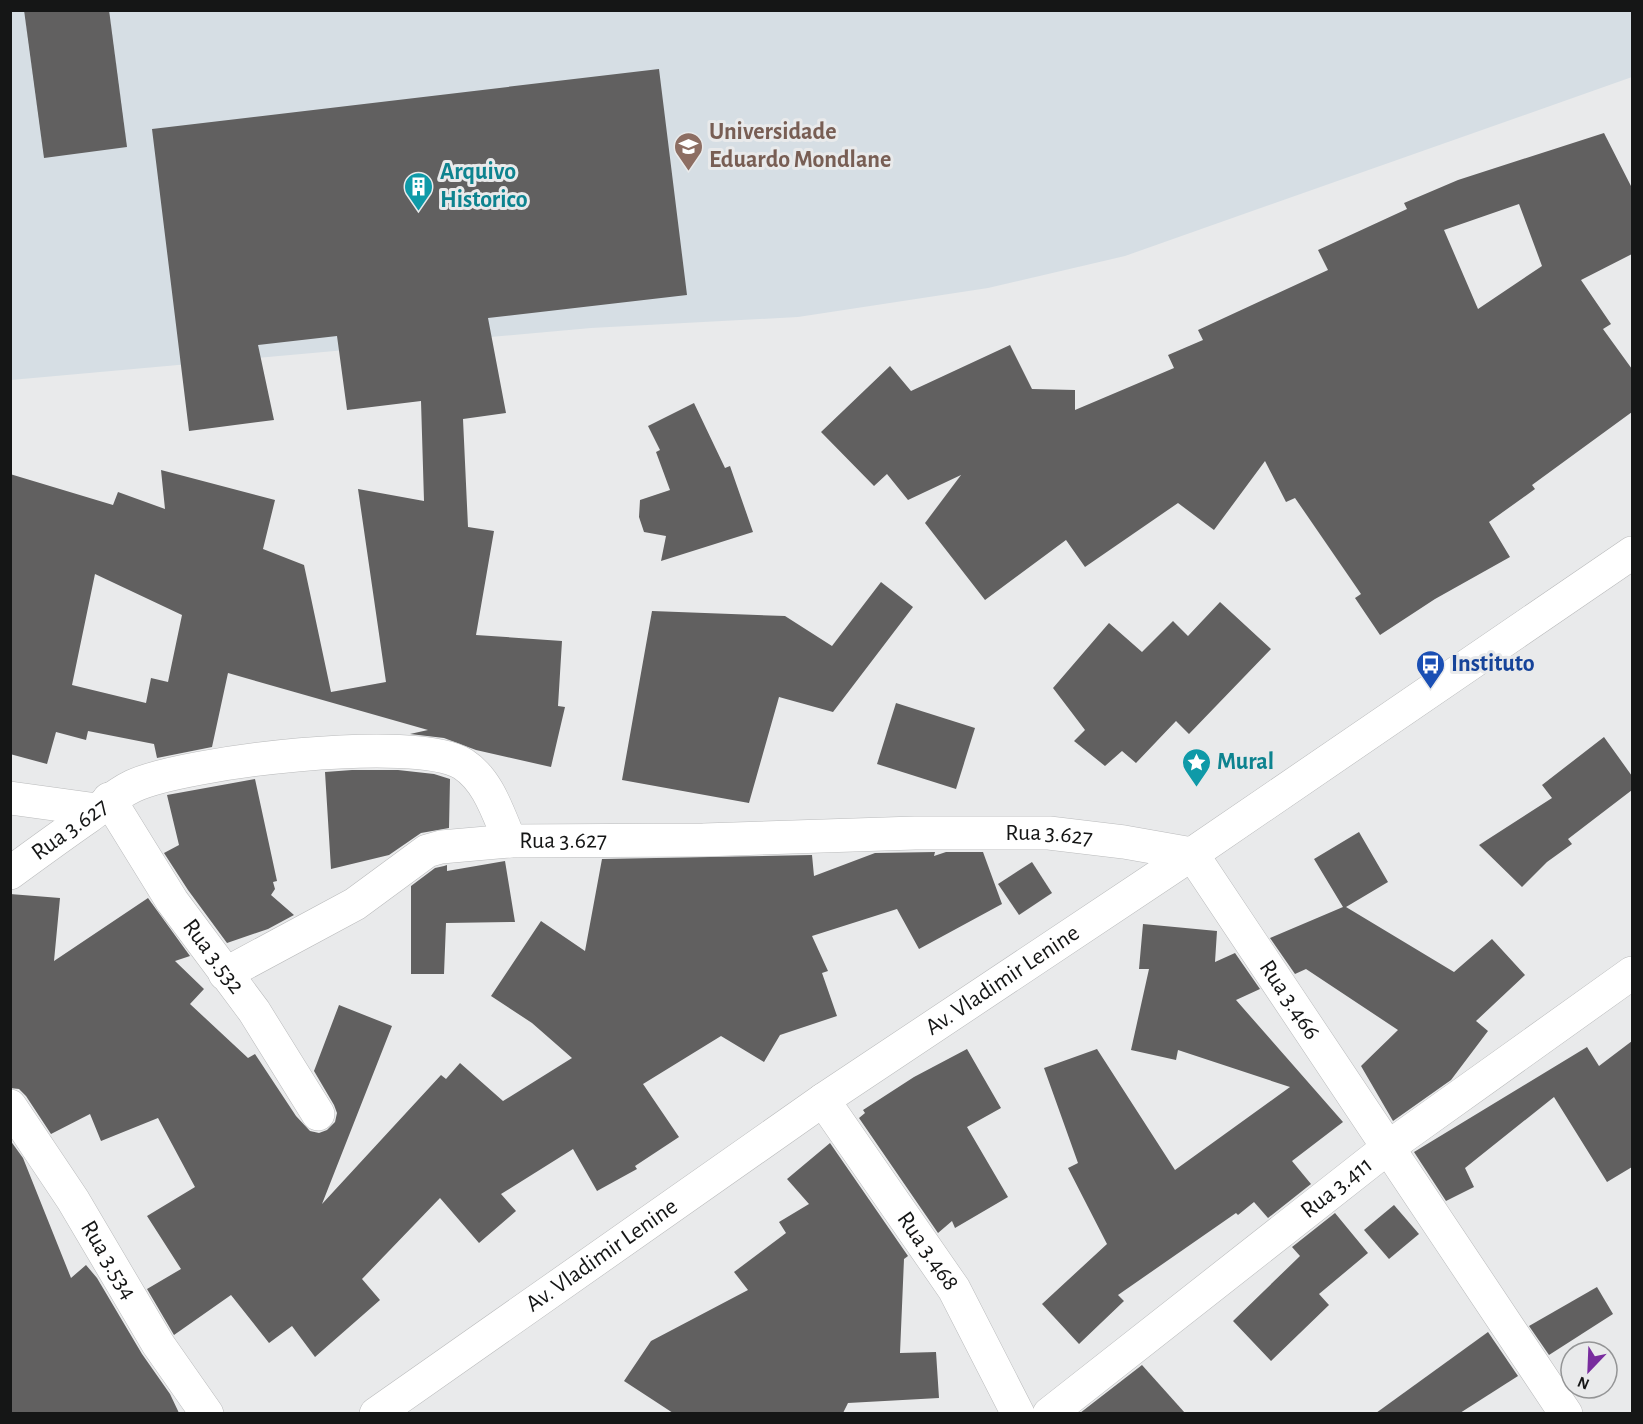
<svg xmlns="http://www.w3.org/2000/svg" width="1643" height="1424" font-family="'Alegreya Sans',sans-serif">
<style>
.built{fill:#d6dee4}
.building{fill:#616060;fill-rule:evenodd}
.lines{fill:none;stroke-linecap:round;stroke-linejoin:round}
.street-casing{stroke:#babbbc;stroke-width:34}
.secondary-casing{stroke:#babbbc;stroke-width:34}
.street{stroke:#fff;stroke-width:33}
.secondary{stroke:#fff;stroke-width:33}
.labels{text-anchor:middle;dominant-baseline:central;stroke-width:6;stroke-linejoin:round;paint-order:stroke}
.education-label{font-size:24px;font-weight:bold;fill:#785e54;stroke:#e9eaeb;text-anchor:start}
.culture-label{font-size:24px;font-weight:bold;fill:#0d838f;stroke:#e9eaeb;text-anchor:start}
.transit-label{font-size:24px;font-weight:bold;fill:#164399;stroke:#e9eaeb;text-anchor:start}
.street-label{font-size:24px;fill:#151616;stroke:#e9eaeb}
</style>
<rect width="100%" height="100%" fill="#e9eaeb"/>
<path class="built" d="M11,11H1632V77L1125,256L988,288L798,317L591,328L11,380Z"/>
<g class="building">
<path d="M24,10H109L127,147L44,158Z"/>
<path d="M659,69L687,295L488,318L506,413L463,419L468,527L494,531L476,635L562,641L558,706L565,707L551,767L476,750L444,738L410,734L428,730L228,673L212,747L157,758L154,744L88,731L86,740L56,732L47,764L10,754V474L113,505L118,492L165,509L161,470L275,500L263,549L304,565L331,692L386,682L358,489L424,501L421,401L347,410L337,336L258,345L274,420L189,431L152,129ZM95,574L182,615L168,682L151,678L146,703L72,685Z"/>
<path d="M1604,133L1632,188V254L1581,280L1611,324L1603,329L1632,369V412L1532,485L1535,489L1489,522L1510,557L1435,599L1380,635L1355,598L1361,594L1295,498L1286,502L1265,461L1214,530L1178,503L1085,567L1066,540L985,600L925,523L961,475L908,500L887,474L874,486L821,432L890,366L911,391L1010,345L1032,389L1075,390V410L1174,368L1168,355L1203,340L1198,330L1328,270L1318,250L1407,209L1404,203L1458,180ZM1519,204L1542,266L1478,309L1444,230Z"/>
<path d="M694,403L725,468L730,466L753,532L661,561L666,536L644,532L639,517L640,500L670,490L656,452L660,450L648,426Z"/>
<path d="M881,582L913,607L833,712L779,697L749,803L622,780L652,611L785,616L832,646Z"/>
<path d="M1220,602L1271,649L1189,734L1176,721L1136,763L1122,751L1105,766L1074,741L1085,730L1053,688L1109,623L1142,652L1173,621L1188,636Z"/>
<path d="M896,703L975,728L956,789L877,764Z"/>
<path d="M1604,737L1632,776V790L1568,839L1572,844L1547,862L1522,887L1479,845L1552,798L1542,785Z"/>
<path d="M352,770H398L434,774L450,779L449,828L421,833L389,855L331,869L325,772Z"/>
<path d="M255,779L277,881L273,882L275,889L271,895L294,915L268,929L227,943L188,890L164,853L179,845L167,795Z"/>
<path d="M1359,832L1388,882L1346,907L1454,972L1492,939L1525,975L1476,1021L1488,1031L1451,1080L1393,1121L1361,1066L1398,1030L1306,969L1295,974L1270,938L1343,907L1314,859Z"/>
<path d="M935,852L934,856L946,852H983L1002,904L919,949L897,909L812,936L828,971L822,973L837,1016L780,1035L764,1062L721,1036L643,1084L679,1137L635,1166L637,1169L597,1191L573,1149L501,1194L516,1211L479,1243L440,1198L362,1279L380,1300L315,1357L292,1326L269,1343L231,1295L174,1335L147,1289L181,1269L147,1216L195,1187L158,1118L101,1141L90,1114L51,1134L26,1096L19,1089L10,1088V894L60,898L54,961L148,898L190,956L175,961L204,989L190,1004L248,1058L255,1054L296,1116L310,1131L319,1133L327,1130L335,1122L337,1113L334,1105L314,1071L339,1005L392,1026L322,1204L441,1075L446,1079L460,1063L503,1101L572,1058L532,1023L491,996L541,921L585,951L602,859L812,855L814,876L875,853Z"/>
<path d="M505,861L515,922L446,923L444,974H411V886L435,868L444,866L447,865V871Z"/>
<path d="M1032,862L1052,893L1019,915L998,884Z"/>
<path d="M1143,924L1217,931L1215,962L1235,953L1260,989L1236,1000L1343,1122L1292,1161L1311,1184L1268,1218L1254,1202L1238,1215L1236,1213L1118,1295L1124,1301L1079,1344L1042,1304L1107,1244L1068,1168L1078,1163L1044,1068L1097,1049L1175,1170L1290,1087L1178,1050L1176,1060L1131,1050L1149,969H1139Z"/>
<path d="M1632,1041V1167L1607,1182L1554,1097L1465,1168L1474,1187L1446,1201L1414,1152L1587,1047L1599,1066Z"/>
<path d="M967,1049L1001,1108L967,1127L1008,1197L955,1228L952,1221L938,1233L859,1118L865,1113L863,1110L914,1077Z"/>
<path d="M10,1140L23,1158L71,1278L86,1265L97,1278L142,1354L170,1394L179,1413H10Z"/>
<path d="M830,1143L908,1256L904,1259L900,1353L936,1352L939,1398L848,1403L843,1413H673L624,1381L651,1341L748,1290L734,1272L786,1233L779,1222L809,1204L787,1179Z"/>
<path d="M1394,1205L1419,1234L1389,1259L1364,1230Z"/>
<path d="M1335,1213L1368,1253L1319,1294L1329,1305L1271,1361L1233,1321L1300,1256L1292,1247Z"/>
<path d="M1597,1287L1613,1314L1549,1355L1529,1326Z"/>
<path d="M1488,1332L1518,1376L1460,1413H1376Z"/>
<path d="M1142,1365L1185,1413H1080Z"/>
</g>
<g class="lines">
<defs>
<g id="street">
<path d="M10,798L97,810"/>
<path id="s1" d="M109,799L172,901L254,1011L318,1114"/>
<path id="s2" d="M10,873C36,854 62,835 88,817C103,806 116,794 133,786C184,762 417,734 463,764C489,781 498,814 510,841"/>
<path id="s3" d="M225,974L355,904L427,851L441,847L510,841L703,840L915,833H1049L1124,842L1192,854L1566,1414"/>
<path id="s4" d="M823,1100L954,1289L1018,1414"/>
<path id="s5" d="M10,1106L73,1200L158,1344L207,1414"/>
<path id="s6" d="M1049,1414L1390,1146L1632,973"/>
</g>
<g id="secondary">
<path id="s7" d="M376,1414L823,1100L1192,854L1632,553"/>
</g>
</defs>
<use href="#street" class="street-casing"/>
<use href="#secondary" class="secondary-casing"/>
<use href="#street" class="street"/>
<use href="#secondary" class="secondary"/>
</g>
<defs>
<symbol id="university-pin" viewBox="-11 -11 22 30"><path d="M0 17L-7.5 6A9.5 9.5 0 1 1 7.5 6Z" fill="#8d6e63" stroke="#e9eaeb"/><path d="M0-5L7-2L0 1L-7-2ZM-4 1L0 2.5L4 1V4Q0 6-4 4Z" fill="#fff"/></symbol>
<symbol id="building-pin" viewBox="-11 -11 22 30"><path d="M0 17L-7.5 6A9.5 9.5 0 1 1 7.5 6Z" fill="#0f9aa8" stroke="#e9eaeb"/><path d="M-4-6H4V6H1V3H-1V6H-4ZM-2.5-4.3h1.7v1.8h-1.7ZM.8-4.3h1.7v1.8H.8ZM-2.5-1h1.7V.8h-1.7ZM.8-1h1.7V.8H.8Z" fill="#fff"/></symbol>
<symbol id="bus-pin" viewBox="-11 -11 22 30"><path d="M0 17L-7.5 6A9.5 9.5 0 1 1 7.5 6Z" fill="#1a4fb4" stroke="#e9eaeb"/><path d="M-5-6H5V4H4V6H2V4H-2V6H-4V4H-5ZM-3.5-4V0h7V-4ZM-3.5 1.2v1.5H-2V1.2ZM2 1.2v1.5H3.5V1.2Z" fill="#fff"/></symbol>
<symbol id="sight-pin" viewBox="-11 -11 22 30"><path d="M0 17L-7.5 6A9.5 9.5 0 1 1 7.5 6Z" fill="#0f9aa8" stroke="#e9eaeb"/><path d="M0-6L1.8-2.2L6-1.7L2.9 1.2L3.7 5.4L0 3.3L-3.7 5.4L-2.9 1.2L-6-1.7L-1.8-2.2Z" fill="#fff"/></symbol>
</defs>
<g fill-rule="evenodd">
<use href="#university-pin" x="672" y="130" width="33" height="45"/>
<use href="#building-pin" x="402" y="170" width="33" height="45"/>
<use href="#bus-pin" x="1414" y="648" width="33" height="45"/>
<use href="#sight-pin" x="1180" y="746" width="33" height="45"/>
</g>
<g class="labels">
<g class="education-label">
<text x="709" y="132">Universidade<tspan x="709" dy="28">Eduardo Mondlane</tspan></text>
</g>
<g class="culture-label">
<text x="440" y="172">Arquivo<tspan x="440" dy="28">Historico</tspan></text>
<text x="1217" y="762">Mural</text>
</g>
<g class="transit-label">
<text x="1451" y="664">Instituto</text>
</g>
<g class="street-label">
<text stroke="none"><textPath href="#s2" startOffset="74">Rua 3.627</textPath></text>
<text stroke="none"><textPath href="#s3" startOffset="860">Rua 3.627</textPath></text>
<text stroke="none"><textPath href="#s3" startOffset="374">Rua 3.627</textPath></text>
<text stroke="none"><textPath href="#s1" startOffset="189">Rua 3.532</textPath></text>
<text stroke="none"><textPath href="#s7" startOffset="762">Av. Vladimir Lenine</textPath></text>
<text stroke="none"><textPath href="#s3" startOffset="1180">Rua 3.466</textPath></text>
<text stroke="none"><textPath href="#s6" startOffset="366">Rua 3.411</textPath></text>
<text stroke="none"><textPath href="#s4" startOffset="184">Rua 3.468</textPath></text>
<text stroke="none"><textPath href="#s7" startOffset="276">Av. Vladimir Lenine</textPath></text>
<text stroke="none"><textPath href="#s5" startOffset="183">Rua 3.534</textPath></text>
</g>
</g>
<rect width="1643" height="1424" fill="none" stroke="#151616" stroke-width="24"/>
<g transform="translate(1589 1370) rotate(203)"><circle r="28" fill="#e9eaeb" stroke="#949596" stroke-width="1.5"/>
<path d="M0-4.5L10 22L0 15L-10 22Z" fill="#782c9e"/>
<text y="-9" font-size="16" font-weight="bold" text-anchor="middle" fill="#151616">N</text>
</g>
</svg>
